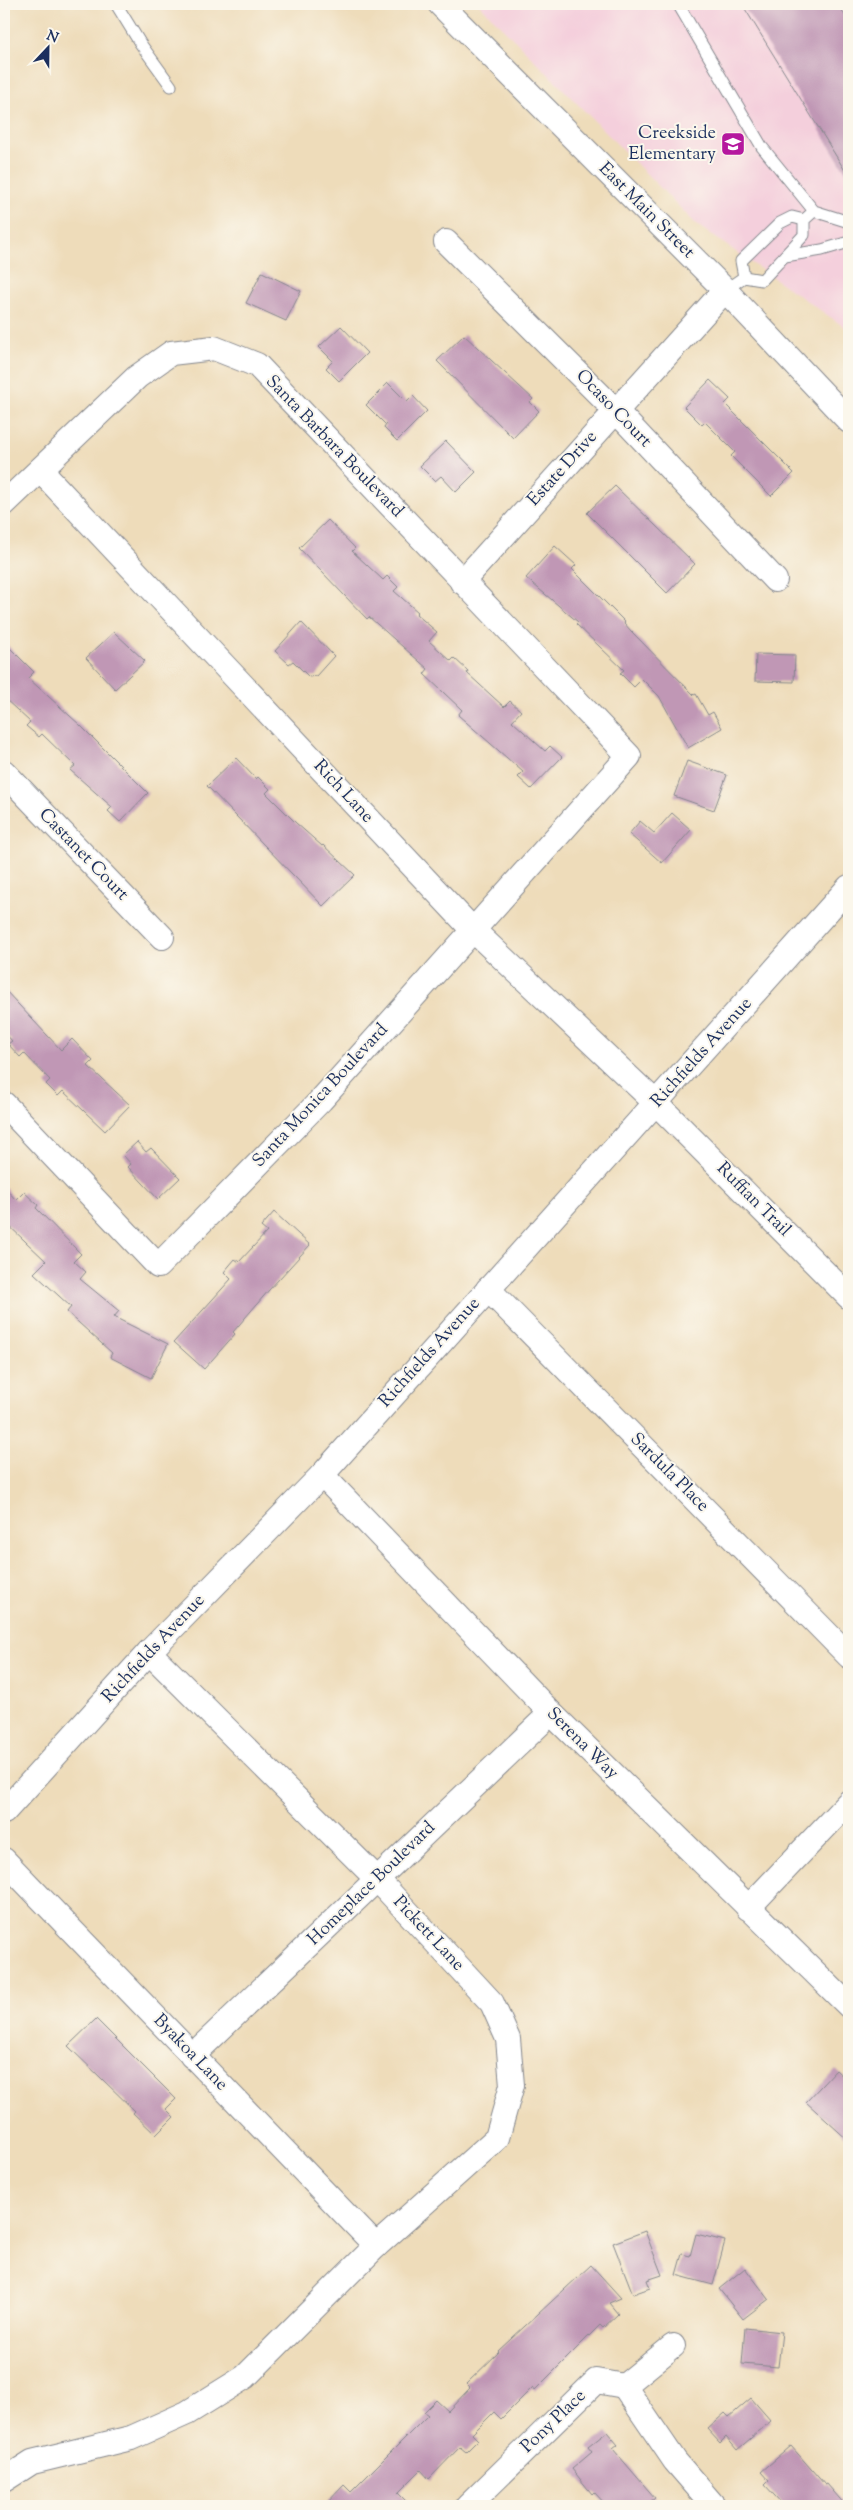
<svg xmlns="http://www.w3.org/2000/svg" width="853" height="2510" font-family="'Sorts Mill Goudy',serif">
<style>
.built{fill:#f4cfdc}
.building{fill:#c097b5}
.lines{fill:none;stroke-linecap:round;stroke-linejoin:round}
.lane-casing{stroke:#84868c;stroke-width:13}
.street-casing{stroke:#84868c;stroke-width:26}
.lane{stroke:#fff;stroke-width:11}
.street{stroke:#fff;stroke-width:24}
.labels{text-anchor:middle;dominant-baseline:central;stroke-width:4;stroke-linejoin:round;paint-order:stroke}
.poi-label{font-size:18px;fill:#1b2f5e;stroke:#fbf7ec;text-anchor:end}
.street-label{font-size:18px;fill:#1b2f5e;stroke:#fbf7ec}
</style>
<rect width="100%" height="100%" fill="#fbf7ec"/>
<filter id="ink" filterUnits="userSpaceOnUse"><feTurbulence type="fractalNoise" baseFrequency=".02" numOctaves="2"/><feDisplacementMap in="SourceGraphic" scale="10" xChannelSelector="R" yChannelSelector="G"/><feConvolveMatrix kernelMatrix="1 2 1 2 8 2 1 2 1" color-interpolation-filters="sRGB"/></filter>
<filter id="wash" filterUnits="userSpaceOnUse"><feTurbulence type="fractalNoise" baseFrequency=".0096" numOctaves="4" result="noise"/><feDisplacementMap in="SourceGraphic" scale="20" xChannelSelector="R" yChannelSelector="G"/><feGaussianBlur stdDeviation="1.12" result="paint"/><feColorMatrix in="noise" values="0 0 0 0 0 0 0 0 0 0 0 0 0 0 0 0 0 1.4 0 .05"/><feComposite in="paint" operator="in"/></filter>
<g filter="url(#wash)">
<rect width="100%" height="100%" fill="#eedcba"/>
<path class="built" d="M479,4H849V330L697,225Z"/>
<g id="blocks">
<g class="building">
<path d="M742,4H838L849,22V177Z"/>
<path d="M262,272L301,291L286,321L246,303Z"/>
<path d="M341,326L367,353L339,381L326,368L333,361L319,347Z"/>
<path d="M464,335L533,399L530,402L539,411L513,438L437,361Z"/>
<path d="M710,380L730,399L725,404L794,473L771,496L731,456L735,452L705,422L702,425L684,407Z"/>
<path d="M388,383L407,402L413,396L427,411L397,441L384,428L386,425L366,405Z"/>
<path d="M446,441L476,472L456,492L441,476L435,481L420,466Z"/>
<path d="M615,486L695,564L667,593L587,513Z"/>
<path d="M328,520L355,548L352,551L383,580L387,576L398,587L394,591L418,612L416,614L437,632L429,641L451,661L454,658L468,671L467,673L504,707L510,701L521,711L512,721L545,751L550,746L562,757L531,789L518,777L523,772L458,715L462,710L424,674L428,669L369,617L367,619L299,548Z"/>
<path d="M555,546L576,565L572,569L625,622L624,623L631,631L694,695L696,694L708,715L713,712L722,728L688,748L659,696L642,679L634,687L620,673L624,670L576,624L578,622L526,578Z"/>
<path d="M301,622L334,656L316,676L309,677L293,661L289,664L275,651Z"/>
<path d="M114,632L145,661L115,689L86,658Z"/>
<path d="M4,642L34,672L28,678L80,725L148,793L120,822L108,811L112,807L70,770L75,766L42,734L39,737L26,726L30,722L4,698Z"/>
<path d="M756,654L795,655L794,682L755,681Z"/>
<path d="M236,758L256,779L258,777L270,789L266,793L296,823L322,846L323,845L355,875L323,906L207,786Z"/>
<path d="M687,761L727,775L714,810L674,796Z"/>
<path d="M672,813L691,830L662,863L629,834L640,821L654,833Z"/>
<path d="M4,989L61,1050L72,1039L93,1061L88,1066L130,1105L105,1131L63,1091L58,1096L46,1084L50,1080L24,1053L20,1057L8,1044L12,1041L4,1032Z"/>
<path d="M137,1142L146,1152L151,1148L180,1178L158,1199L128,1167L131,1164L123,1155Z"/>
<path d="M4,1187L16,1200L24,1192L38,1205L36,1208L81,1254L74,1261L86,1272L80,1279L119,1311L114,1317L168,1344L151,1378L110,1357L112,1353L67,1312L71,1307L34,1273L46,1261L4,1221Z"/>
<path d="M274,1212L310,1245L269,1290L233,1332L235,1334L204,1369L174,1342L231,1279L224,1272L235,1259L239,1262L267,1232L261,1227Z"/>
<path d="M96,2019L176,2099L166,2109L174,2117L156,2135L133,2113L135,2111L68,2046Z"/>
<path d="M836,2070L849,2082V2141L806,2102Z"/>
<path d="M645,2231L662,2275L647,2280L650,2288L633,2294L613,2243Z"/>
<path d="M696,2234L725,2241L713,2285L676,2275L682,2254L690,2256Z"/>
<path d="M591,2265L621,2298L609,2303L618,2314L603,2328L600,2325L535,2390L533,2387L501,2419L494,2412L472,2434L478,2440L466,2452L460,2447L429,2479L421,2470L398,2493L411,2506H324L344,2485L351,2492L428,2415L424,2412L436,2400L448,2411L470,2388L466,2384L499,2352L498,2351Z"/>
<path d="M745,2268L769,2299L743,2319L719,2289Z"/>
<path d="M745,2328L782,2332L778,2367L742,2364Z"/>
<path d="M751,2398L771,2421L737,2450L726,2437L720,2443L707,2429L725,2413L729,2417Z"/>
<path d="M607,2432L618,2445L613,2449L655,2498L645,2506H607L594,2492L592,2494L572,2469L592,2452L588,2447Z"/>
<path d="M791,2446L825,2485L827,2484L846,2506H784L765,2485L769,2481L761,2472Z"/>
</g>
</g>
</g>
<g filter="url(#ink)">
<use href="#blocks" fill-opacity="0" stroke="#84868c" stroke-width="1"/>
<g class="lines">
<defs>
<g id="lane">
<path d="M116,4L140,43L171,86"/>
<path d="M678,4L762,147L814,211L849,222"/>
<path d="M785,256L822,250L849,242"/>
<path d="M744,277L741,261L780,223L792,217L804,220"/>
<path d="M725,290L744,277L762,280L804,235V220L814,211"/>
</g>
<g id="street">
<path d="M440,4L725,290L849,421"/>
<path d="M446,242L616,411L775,580"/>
<path d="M40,470L472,929L657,1104L849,1297"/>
<path d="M4,504L137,377L171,353L214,348L257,365L629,756L321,1100L158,1266L4,1104"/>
<path d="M462,582L725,290"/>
<path d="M4,772L162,937"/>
<path d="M488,1289L849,1656"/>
<path d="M322,1475L551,1713L849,2006"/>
<path d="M4,1812L149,1652L322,1475L849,887"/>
<path d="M4,1860L376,2246"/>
<path d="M748,1908L849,1802"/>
<path d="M192,2056L551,1713"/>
<path d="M624,2386L675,2461L714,2506"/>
<path d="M4,2480L32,2462L131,2438L187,2413L245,2377L376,2246L497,2138L512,2085L508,2039L492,2003L377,1879L149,1652"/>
<path d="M468,2506L596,2381L624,2386L673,2346"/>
</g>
</defs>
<use href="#lane" class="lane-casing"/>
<use href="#street" class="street-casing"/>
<use href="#lane" class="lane"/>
<use href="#street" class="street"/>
</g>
</g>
<defs>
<symbol id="school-square" viewBox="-11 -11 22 22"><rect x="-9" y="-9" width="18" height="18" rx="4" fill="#b5179e" stroke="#fbf7ec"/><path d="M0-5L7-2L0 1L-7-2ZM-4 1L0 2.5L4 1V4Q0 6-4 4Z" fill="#fff"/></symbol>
</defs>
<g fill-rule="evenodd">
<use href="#school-square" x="719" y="130" width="28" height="28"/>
</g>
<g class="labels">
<g class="poi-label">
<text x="716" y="134">Creekside<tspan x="716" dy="21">Elementary</tspan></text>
</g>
<g class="street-label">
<text transform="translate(646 211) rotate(45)">East Main Street</text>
<text transform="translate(613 409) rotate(46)">Ocaso Court</text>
<text transform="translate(334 447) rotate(46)">Santa Barbara Boulevard</text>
<text transform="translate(563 469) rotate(-48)">Estate Drive</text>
<text transform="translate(343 792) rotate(47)">Rich Lane</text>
<text transform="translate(83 855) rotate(46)">Castanet Court</text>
<text transform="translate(702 1053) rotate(-48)">Richfields Avenue</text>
<text transform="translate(321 1096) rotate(-47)">Santa Monica Boulevard</text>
<text transform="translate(753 1200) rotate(45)">Ruffian Trail</text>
<text transform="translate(430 1353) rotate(-48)">Richfields Avenue</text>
<text transform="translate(669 1473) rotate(45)">Sardula Place</text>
<text transform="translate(154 1649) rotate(-47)">Richfields Avenue</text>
<text transform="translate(582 1744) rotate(45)">Serena Way</text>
<text transform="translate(372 1884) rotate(-44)">Homeplace Boulevard</text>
<text transform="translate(428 1934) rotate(47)">Pickett Lane</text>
<text transform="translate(190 2053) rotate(46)">Byakoa Lane</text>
<text transform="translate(554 2422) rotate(-44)">Pony Place</text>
</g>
</g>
<rect width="853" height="2510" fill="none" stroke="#fbf7ec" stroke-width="20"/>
<g transform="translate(48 48) rotate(22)" stroke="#fbf7ec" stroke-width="4" paint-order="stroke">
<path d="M0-4L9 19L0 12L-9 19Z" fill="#1b2f5e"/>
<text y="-8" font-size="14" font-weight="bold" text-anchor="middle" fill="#1b2f5e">N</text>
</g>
</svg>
